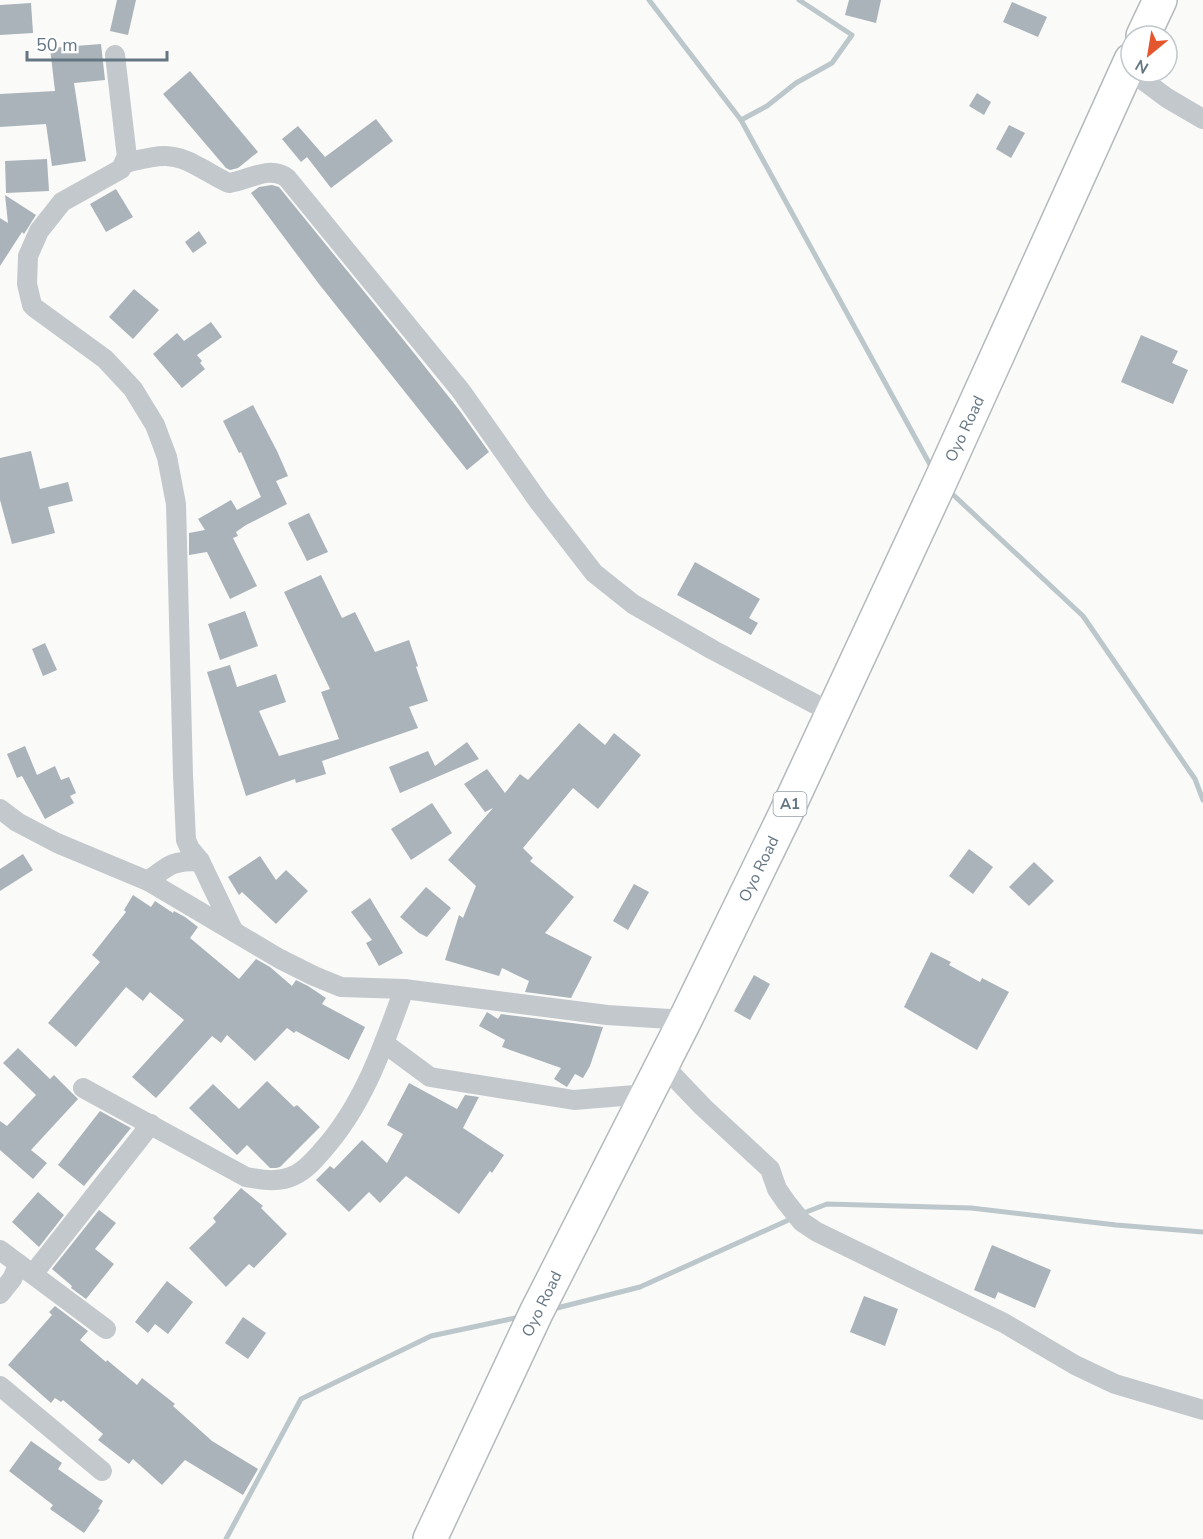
<svg xmlns="http://www.w3.org/2000/svg" width="1203" height="1539" font-family="'Nunito Sans',sans-serif">
<style>
.lines{fill:none;stroke-linecap:round;stroke-linejoin:round}
.stream{stroke:#bbc7cb;stroke-width:5}
.building{fill:#aab3b9}
.highway-casing{stroke:#b4b9bd;stroke-width:36}
.street{stroke:#c3c8cc;stroke-width:20}
.highway{stroke:#fff;stroke-width:33}
.labels{text-anchor:middle;dominant-baseline:central;stroke-width:6;stroke-linejoin:round;paint-order:stroke}
.shield{fill:#fff;stroke:#939fa8;stroke-width:1.5}
.shield-label{font-size:15px;font-weight:bold;fill:#657683}
.street-label{font-size:16px;fill:#657683;stroke:#fff}
</style>
<rect width="100%" height="100%" fill="#fafaf8"/>
<g class="lines">
<g class="stream">
<path d="M649,0L741,120L933,470"/>
<path d="M741,120L767,106L796,83L832,63L852,35L799,0"/>
<path d="M947,489L1083,616L1195,779L1203,800"/>
<path d="M801,1214L827,1204L971,1208L1116,1225L1203,1232"/>
<path d="M553,1309L640,1287L793,1218"/>
<path d="M226,1539L301,1399L431,1336L520,1317"/>
</g>
</g>
<g class="building">
<path d="M117,0H136L128,35L110,31Z"/>
<path d="M849,0H881L876,23L845,15Z"/>
<path d="M1012,2L1047,17L1038,37L1003,22Z"/>
<path d="M31,3L33,33L0,35V5Z"/>
<path d="M101,44L105,80L74,83L86,161L52,166L46,124L0,127V94L55,91L50,48Z"/>
<path d="M190,71L258,152L238,168L230,170L226,168L163,94Z"/>
<path d="M977,93L991,102L984,115L969,106Z"/>
<path d="M376,119L393,141L331,188L307,157L301,162L282,139L298,126L325,157Z"/>
<path d="M1009,125L1025,133L1011,158L996,149Z"/>
<path d="M47,159L49,191L6,193L5,161Z"/>
<path d="M272,185L279,187L410,348L460,411L489,452L467,470L319,284L251,193L259,187Z"/>
<path d="M116,189L133,217L106,232L90,204Z"/>
<path d="M5,195L36,215L24,234L22,232L0,266V218L8,223Z"/>
<path d="M199,231L207,243L193,253L185,242Z"/>
<path d="M134,289L159,310L133,339L109,317Z"/>
<path d="M211,322L222,337L197,355L202,361L200,363L205,369L182,388L153,354L177,333L184,341Z"/>
<path d="M1141,335L1178,351L1172,363L1188,370L1173,404L1121,382Z"/>
<path d="M253,405L277,451L288,476L276,481L287,504L246,525L236,532L238,536L233,538L257,586L230,599L207,552L189,555V533L205,530L198,519L231,500L237,510L261,497L241,452L239,453L223,421Z"/>
<path d="M31,451L40,489L68,482L73,501L48,507L55,533L12,544L0,500V458Z"/>
<path d="M309,513L328,552L307,561L288,523Z"/>
<path d="M695,562L760,599L749,618L758,623L751,635L677,595Z"/>
<path d="M321,575L342,618L355,612L375,652L409,640L418,666L416,667L428,701L409,707L418,728L322,761L326,774L296,783L295,779L246,796L207,672L230,665L237,687L276,674L286,702L259,711L279,756L339,739L321,692L330,689L284,592Z"/>
<path d="M245,611L258,646L220,660L208,624Z"/>
<path d="M45,643L57,670L43,676L32,649Z"/>
<path d="M579,723L605,745L614,733L641,755L598,809L573,788L523,848L533,858L530,861L574,897L545,933L592,957L571,998L525,992L529,981L502,968L499,976L445,960L459,915L463,918L476,886L448,860L493,808L485,812L464,784L487,769L505,793L520,774L528,780Z"/>
<path d="M467,742L479,759L400,793L389,767L428,751L435,766Z"/>
<path d="M25,746L37,775L55,766L61,780L69,777L76,793L70,796L74,803L45,819L22,776L17,778L7,754Z"/>
<path d="M432,803L452,833L411,860L391,829Z"/>
<path d="M969,849L993,867L973,894L949,876Z"/>
<path d="M23,854L33,870L0,891V869Z"/>
<path d="M260,856L276,880L286,870L308,891L276,924L242,892L239,895L228,877Z"/>
<path d="M1034,862L1054,881L1029,906L1009,887Z"/>
<path d="M634,884L649,892L628,930L613,921Z"/>
<path d="M426,887L451,908L427,937L419,933L400,917Z"/>
<path d="M133,895L151,907L155,901L173,913L174,911L185,917L198,927L190,938L239,979L256,959L270,967L292,986L296,980L308,986L326,998L322,1004L365,1027L349,1060L296,1031L294,1033L287,1028L255,1061L227,1035L221,1043L212,1036L156,1098L132,1077L184,1020L150,992L143,1001L126,987L76,1047L48,1023L100,962L92,955L126,912L124,910Z"/>
<path d="M370,898L403,953L379,966L366,943L372,940L351,912Z"/>
<path d="M931,952L951,962L949,965L980,982L982,978L1009,992L977,1050L904,1007Z"/>
<path d="M754,975L770,984L750,1020L734,1011Z"/>
<path d="M487,1012L498,1019L501,1014L603,1027L590,1066L583,1078L575,1074L567,1087L554,1079L561,1068L502,1047L505,1040L479,1026Z"/>
<path d="M18,1048L50,1079L54,1075L78,1099L31,1150L47,1163L33,1179L0,1150V1121L7,1126L36,1095L3,1063Z"/>
<path d="M267,1081L294,1107L297,1105L320,1127L280,1167L276,1168H270L247,1145L237,1155L189,1108L213,1084L239,1109Z"/>
<path d="M409,1083L457,1109L465,1095L479,1097L463,1128L504,1155L492,1173L490,1171L459,1214L406,1176L380,1203L369,1192L349,1212L316,1180L330,1166L334,1169L362,1140L387,1163L403,1134L387,1125Z"/>
<path d="M100,1111L131,1128L84,1186L58,1165Z"/>
<path d="M241,1188L263,1206L261,1208L287,1234L254,1268L249,1264L226,1287L189,1248L216,1222L213,1218Z"/>
<path d="M38,1192L64,1215L39,1247L12,1222Z"/>
<path d="M99,1210L116,1223L95,1249L114,1264L86,1299L71,1288L72,1286L52,1269Z"/>
<path d="M992,1245L1051,1270L1035,1308L998,1292L995,1299L974,1290Z"/>
<path d="M167,1281L193,1302L168,1334L155,1324L148,1333L135,1322Z"/>
<path d="M864,1296L898,1309L885,1346L850,1332Z"/>
<path d="M55,1306L88,1331L80,1340L106,1362L107,1360L137,1385L142,1378L175,1404L173,1406L212,1441L258,1469L243,1495L185,1460L162,1485L133,1459L129,1464L98,1440L103,1434L63,1400L61,1402L55,1398L51,1403L8,1365L52,1315L49,1312Z"/>
<path d="M243,1317L266,1333L248,1359L225,1343Z"/>
<path d="M31,1441L62,1463L58,1469L103,1501L98,1509L100,1510L84,1533L50,1509L53,1505L9,1471Z"/>
</g>
<g class="lines">
<defs>
<g id="highway">
<path d="M1143,36L1160,0"/>
<path d="M430,1539L536,1313L685,1020L784,817L940,482L1131,60"/>
</g>
</defs>
<use href="#highway" class="highway-casing"/>
<g class="street">
<path d="M115,55L126,149L127,156L121,169L62,202L39,231L28,256L27,284L32,305L35,308L105,359L133,389L155,425L167,457L176,504L183,775L186,840L190,849L200,861L234,932"/>
<path d="M1132,72L1167,98L1203,119"/>
<path d="M125,163C155,156 171,150 199,167C209,172 219,179 229,183C250,180 269,165 287,178L461,391L539,502L594,573L633,604L713,650L832,713"/>
<path d="M0,809L17,822L57,843L148,881L280,959L314,976L341,987L404,989L607,1015L685,1020"/>
<path d="M148,881C170,864 172,861 200,861"/>
<path d="M384,1043L430,1077L574,1100L647,1094"/>
<path d="M662,1064L703,1107L770,1169L777,1189L786,1202L802,1222L817,1232L1004,1323L1075,1365L1115,1384L1203,1410"/>
<path d="M83,1088L246,1177C263,1180 279,1183 295,1175C306,1170 315,1159 323,1150C364,1104 383,1047 404,989"/>
<path d="M0,1250L106,1329"/>
<path d="M33,1274L151,1124"/>
<path d="M0,1294L12,1279L19,1264"/>
<path d="M0,1386L102,1471"/>
</g>
<use href="#highway" class="highway"/>
</g>
<g class="labels">
<rect class="shield" x="773.5" y="792" width="33" height="24" rx="4.5"/>
<g class="shield-label">
<text x="790" y="804">A1</text>
</g>
<g class="street-label">
<text transform="translate(965 429) rotate(-65)">Oyo Road</text>
<text transform="translate(759 869) rotate(-64)">Oyo Road</text>
<text transform="translate(542 1304) rotate(-64)">Oyo Road</text>
</g>
</g>
<g transform="translate(1149 54) rotate(210)"><circle r="28" fill="#ffffff" stroke="#c1c8cd" stroke-width="1.5"/>
<path d="M0-4.5L10 22L0 15L-10 22Z" fill="#e4572e"/>
<text y="-9" font-size="16" font-weight="bold" text-anchor="middle" fill="#657683">N</text>
</g>
<path d="M27 51v9h140v-9" fill="none" stroke="#657683" stroke-width="3"/>
<text x="36" y="51" font-size="18" fill="#657683" stroke="#ffffff" stroke-width="4.5" paint-order="stroke">50 m</text>
</svg>
